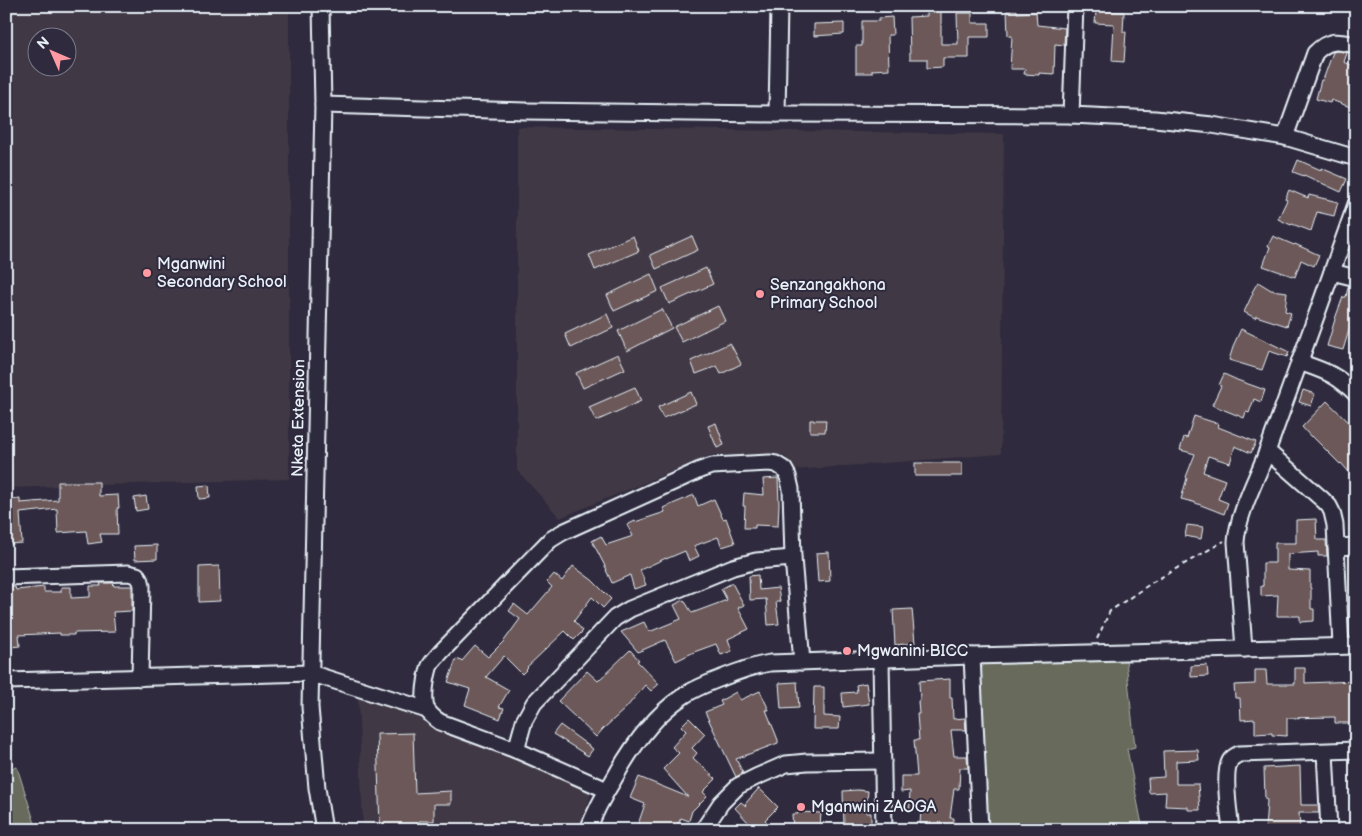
<svg xmlns="http://www.w3.org/2000/svg" width="1362" height="836" font-family="'Balsamiq Sans',sans-serif">
<style>
.built{fill:#413845;fill-rule:evenodd}
.green{fill:#676a5c;stroke:#a8aeaa}
.building{fill:#6c5959;stroke:#e8f1f8}
.lines{fill:none;stroke-linecap:round;stroke-linejoin:round}
.minor-casing{stroke:#e8f1f8;stroke-width:19}
.path{stroke:#e8f1f8;stroke-width:2;stroke-dasharray:5 4;stroke-linecap:butt}
.minor{stroke:#2f2a3d;stroke-width:15}
.poi-dot{fill:#ff9aa2;stroke:#2f2a3d;stroke-width:2}
.labels{text-anchor:middle;dominant-baseline:central;stroke-width:4;stroke-linejoin:round;paint-order:stroke}
.poi-label{font-size:16px;fill:#e8f1f8;stroke:#2f2a3d;text-anchor:start}
.street-label{font-size:16px;fill:#e8f1f8;stroke:#2f2a3d}
</style>
<rect width="100%" height="100%" fill="#2f2a3d"/>
<filter id="ink" filterUnits="userSpaceOnUse"><feTurbulence type="fractalNoise" baseFrequency=".02" numOctaves="2"/><feDisplacementMap in="SourceGraphic" scale="10" xChannelSelector="R" yChannelSelector="G"/><feConvolveMatrix kernelMatrix="1 2 1 2 8 2 1 2 1" color-interpolation-filters="sRGB"/></filter>
<g filter="url(#ink)">
<g class="built">
<path d="M6,6H289V479L6,488ZM38,38H68V68H38Z"/>
<path d="M517,127L1004,134L1001,454L794,470L785,456L711,455L560,518L517,470Z"/>
<path d="M358,696L415,716L592,792L578,830H363Z"/>
</g>
<g class="green">
<path d="M1126,660L1135,747L1127,749L1143,830H988L980,675L982,667L986,663Z"/>
<path d="M17,767L37,830H6V769Z"/>
</g>
<g class="building">
<path d="M1007,10H1017V13L1036,12L1037,25L1065,28L1064,45L1055,44L1054,74L1039,73V75L1024,74L1025,69H1010L1012,36H1008Z"/>
<path d="M941,11V44H958L957,13H972V23H989V37H969V58H943V67L927,68V59H910L909,17L927,16V12Z"/>
<path d="M1096,11L1124,12L1123,32H1126L1124,62L1112,61L1114,24L1095,23Z"/>
<path d="M892,17L893,35H888L889,69L872,70V73H856V46H862V21H879V18Z"/>
<path d="M844,23V34L814,36V24Z"/>
<path d="M1338,51L1347,53L1344,62L1356,67V109L1331,100L1330,103L1316,99L1321,80H1323L1333,52Z"/>
<path d="M1298,160L1321,170V168L1347,179L1341,192L1304,175V176L1293,172Z"/>
<path d="M1289,190L1308,198L1309,195L1338,202L1334,216L1317,212L1311,231L1292,224L1291,225L1278,219L1287,200L1285,199Z"/>
<path d="M633,236L639,251L595,270L589,255Z"/>
<path d="M692,236L698,250L656,269L650,255Z"/>
<path d="M1273,236L1294,245L1295,244L1319,255L1314,266L1301,260L1295,277L1263,266L1270,247L1268,246Z"/>
<path d="M706,268L713,284L669,304L662,288Z"/>
<path d="M651,274L658,291L614,311L607,295Z"/>
<path d="M1258,282L1271,290L1287,292L1285,311L1291,313L1287,326L1256,316L1255,318L1244,312L1253,293L1252,292Z"/>
<path d="M1348,287L1356,290V307L1343,350L1327,346L1336,316L1343,297H1346Z"/>
<path d="M718,306L725,321L682,342L674,327Z"/>
<path d="M662,309L672,328L627,351L618,331Z"/>
<path d="M607,314L613,328L571,348L565,334Z"/>
<path d="M1241,329L1289,352L1287,357L1269,351L1262,370L1229,360L1234,344Z"/>
<path d="M730,343L741,364L721,374L717,366L696,374L691,361Z"/>
<path d="M618,354L625,369L583,388L576,373Z"/>
<path d="M1224,374L1237,380L1265,390L1261,402L1254,399L1249,413L1246,412L1244,418L1212,405L1221,386L1219,385Z"/>
<path d="M635,387L641,401L596,421L589,407Z"/>
<path d="M1303,390L1315,394L1311,406L1299,402Z"/>
<path d="M691,392L696,404L663,418L658,407Z"/>
<path d="M1327,401L1356,429V480L1341,463L1340,464L1312,436L1311,437L1302,427Z"/>
<path d="M1194,416L1219,424L1218,427L1256,442L1251,453L1235,446L1230,463L1208,456L1203,472L1225,480L1218,499L1228,503L1224,514L1193,502L1181,499L1187,478L1186,477L1195,454L1180,450L1184,437L1187,438Z"/>
<path d="M810,420H826L825,432H810Z"/>
<path d="M716,423L724,445L717,448L708,426Z"/>
<rect x="915" y="463" width="47" height="13"/>
<path d="M778,478L779,504L778,526L755,525V528H744L745,506H743L744,493L764,495L763,479Z"/>
<path d="M58,482H99V496L118,495L119,508H117L118,534H100L102,542L88,544L86,531L58,533L57,509L20,513L22,543L10,544L7,500L20,499V503L58,500Z"/>
<path d="M209,485L210,498L199,499L198,486Z"/>
<path d="M694,495L698,506L714,499L723,519L726,518L735,543L722,547L718,537L694,546L699,556L689,561L685,551L666,559V558L640,570L646,585L634,589L630,575L612,583L606,570H607L592,541L601,536L606,545L633,536L627,525L635,521V522L665,512L663,508Z"/>
<path d="M146,496L148,509L136,511L134,498Z"/>
<path d="M1316,519L1317,540H1326L1327,556H1318V552L1288,554V570L1310,571V588H1311V609H1314V621L1300,622V616H1277L1278,595L1261,596V586H1263V563H1275V543H1296V520Z"/>
<path d="M1187,525L1203,527L1201,539L1185,536Z"/>
<path d="M157,545V559L135,560L134,546Z"/>
<path d="M829,552L830,581L818,582L816,553Z"/>
<path d="M219,566L220,601L199,602V567Z"/>
<path d="M573,566L592,580L611,599L603,608L592,597L574,621L583,631L574,640L565,631L527,667L528,668L522,674L504,656L486,677L509,690L499,707L504,708L500,719L465,705L470,689L448,682L456,659L462,661L475,646L488,657L504,641L520,619L509,611L514,604L528,615L552,587L547,582L554,574L562,581Z"/>
<path d="M758,575L759,590L778,588L780,602H776L779,624L768,625L766,599L750,600L749,576Z"/>
<path d="M100,583H113L114,586H132V611L113,612L115,632L74,633V635H60V633L19,635L20,646L10,647L6,615V587H15L16,590L44,587V592H61V587H71V598L90,597V586H101Z"/>
<path d="M732,583L744,605L738,608L749,629L728,639L732,651L721,655L716,644L694,652L676,661L665,640L638,652L621,632L644,622L649,632L681,619L674,605L684,600L692,613L727,600L721,589Z"/>
<path d="M912,609L915,643L895,645L893,610Z"/>
<path d="M630,650L639,660L637,661L659,684L651,691L645,685L626,708L603,729L596,737L558,701L587,671L598,681Z"/>
<path d="M1207,665L1208,676L1191,677V666Z"/>
<path d="M1295,668H1305V683L1356,681V723H1335V717L1287,718V736L1272,735V733L1255,734V719L1241,720L1240,698H1235L1234,685L1255,684V670H1266L1267,684H1295Z"/>
<path d="M950,679V698H952L953,719L965,718L966,730H951L954,756H967L968,768H960L959,789H954L950,818H954L953,827L943,826V824H920L921,809H909L910,791L901,792V776H917L914,740H919L917,714H919L918,701L920,700L919,681Z"/>
<path d="M797,682L799,708L781,709L779,683Z"/>
<path d="M866,683L869,704L843,707L842,693L857,692L856,685Z"/>
<path d="M814,687H824V716L840,717L839,729H813Z"/>
<path d="M760,691L769,710H766L778,740V743L736,759L743,773L736,777L705,712L722,705L720,701L736,692L740,700Z"/>
<path d="M689,718L705,734L692,748L697,753L693,758L716,779L703,792L707,796L692,811L689,821L681,818L675,830H636L645,804L630,798L639,777L688,797L663,769L679,753L672,747L686,731L681,726Z"/>
<path d="M560,725L593,749L588,756L553,734Z"/>
<path d="M413,733L415,793L451,791V804H434V821H419V830H380L377,734Z"/>
<path d="M1198,750L1199,760L1176,761V784H1198L1200,810H1188V807L1165,806L1166,792L1149,793L1148,778L1164,777L1163,751Z"/>
<path d="M1300,766L1301,805H1318L1319,813H1299L1300,830H1265L1267,800L1265,799L1264,768Z"/>
<path d="M759,788L778,807L765,820L774,830H740L748,822L735,808L741,802L746,806L745,804Z"/>
<path d="M857,790L868,791L866,813H871V826L844,827L843,791Z"/>
<path d="M798,812L821,813L820,826L806,825V830H793L792,814H798Z"/>
</g>
<g class="lines">
<defs>
<g id="minor">
<path d="M321,6L323,105L310,707L317,788L324,830"/>
<path d="M323,105L525,111L777,114L1071,115L1155,119L1212,125L1285,137L1356,158"/>
<path d="M777,114L779,6"/>
<path d="M1071,115L1075,6"/>
<path d="M1285,137L1315,53C1329,39 1337,41 1356,45"/>
<path d="M1332,272L1356,278"/>
<path d="M1299,362C1325,371 1336,374 1356,394"/>
<path d="M1267,451L1323,500L1329,506L1332,512L1335,525L1341,646"/>
<path d="M1336,547L1356,546"/>
<path d="M6,577L128,573L137,575L141,581L142,586L140,678"/>
<path d="M1244,649L1236,542C1238,512 1258,477 1268,449C1298,367 1327,286 1356,204"/>
<path d="M972,656L980,830"/>
<path d="M881,660L884,830"/>
<path d="M6,681L310,673L427,710"/>
<path d="M516,750L524,721L534,703L615,618L630,609L733,567L756,561L793,558"/>
<path d="M1325,752L1329,830"/>
<path d="M607,790L516,750L440,722C434,718 429,714 426,708C423,698 426,678 429,668C431,662 437,657 441,652L550,540L563,532L700,470L712,466L769,463L776,464L784,469L788,476L791,489L793,558L802,662"/>
<path d="M588,830C595,811 604,795 614,779C631,748 652,717 682,697C693,689 706,684 719,679C736,672 752,666 770,663L972,656L1356,646"/>
<path d="M703,830L721,803L738,786L756,777L786,764L807,762L883,761"/>
<path d="M1231,830C1229,814 1223,774 1230,761C1232,757 1235,756 1239,754L1356,750"/>
</g>
</defs>
<use href="#minor" class="minor-casing"/>
<path class="path" d="M1097,639L1110,611L1153,582L1224,541"/>
<use href="#minor" class="minor"/>
</g>
</g>
<g class="poi-dot">
<circle cx="147" cy="273" r="5"/>
<circle cx="760" cy="294" r="5"/>
<circle cx="847" cy="651" r="5"/>
<circle cx="801" cy="807" r="5"/>
</g>
<g class="labels">
<g class="poi-label">
<text x="157" y="264">Mganwini<tspan x="157" dy="18">Secondary School</tspan></text>
<text x="770" y="285">Senzangakhona<tspan x="770" dy="18">Primary School</tspan></text>
<text x="857" y="651">Mgwanini BICC</text>
<text x="811" y="807">Mganwini ZAOGA</text>
</g>
<g class="street-label">
<text transform="translate(299 418) rotate(-89)">Nketa Extension</text>
</g>
</g>
<rect width="1362" height="836" fill="none" stroke="#2f2a3d" stroke-width="25"/>
<rect x="12" y="12" width="1337" height="811" fill="none" stroke="#e8f1f8" stroke-width="2" filter="url(#ink)"/>
<g transform="translate(52 52) rotate(315)"><circle r="24" fill="#2f2a3d" stroke="#797a88"/>
<path d="M0-4L9 19L0 12L-9 19Z" fill="#ff9aa2"/>
<text y="-8" font-size="14" font-weight="bold" text-anchor="middle" fill="#e8f1f8">N</text>
</g>
</svg>
